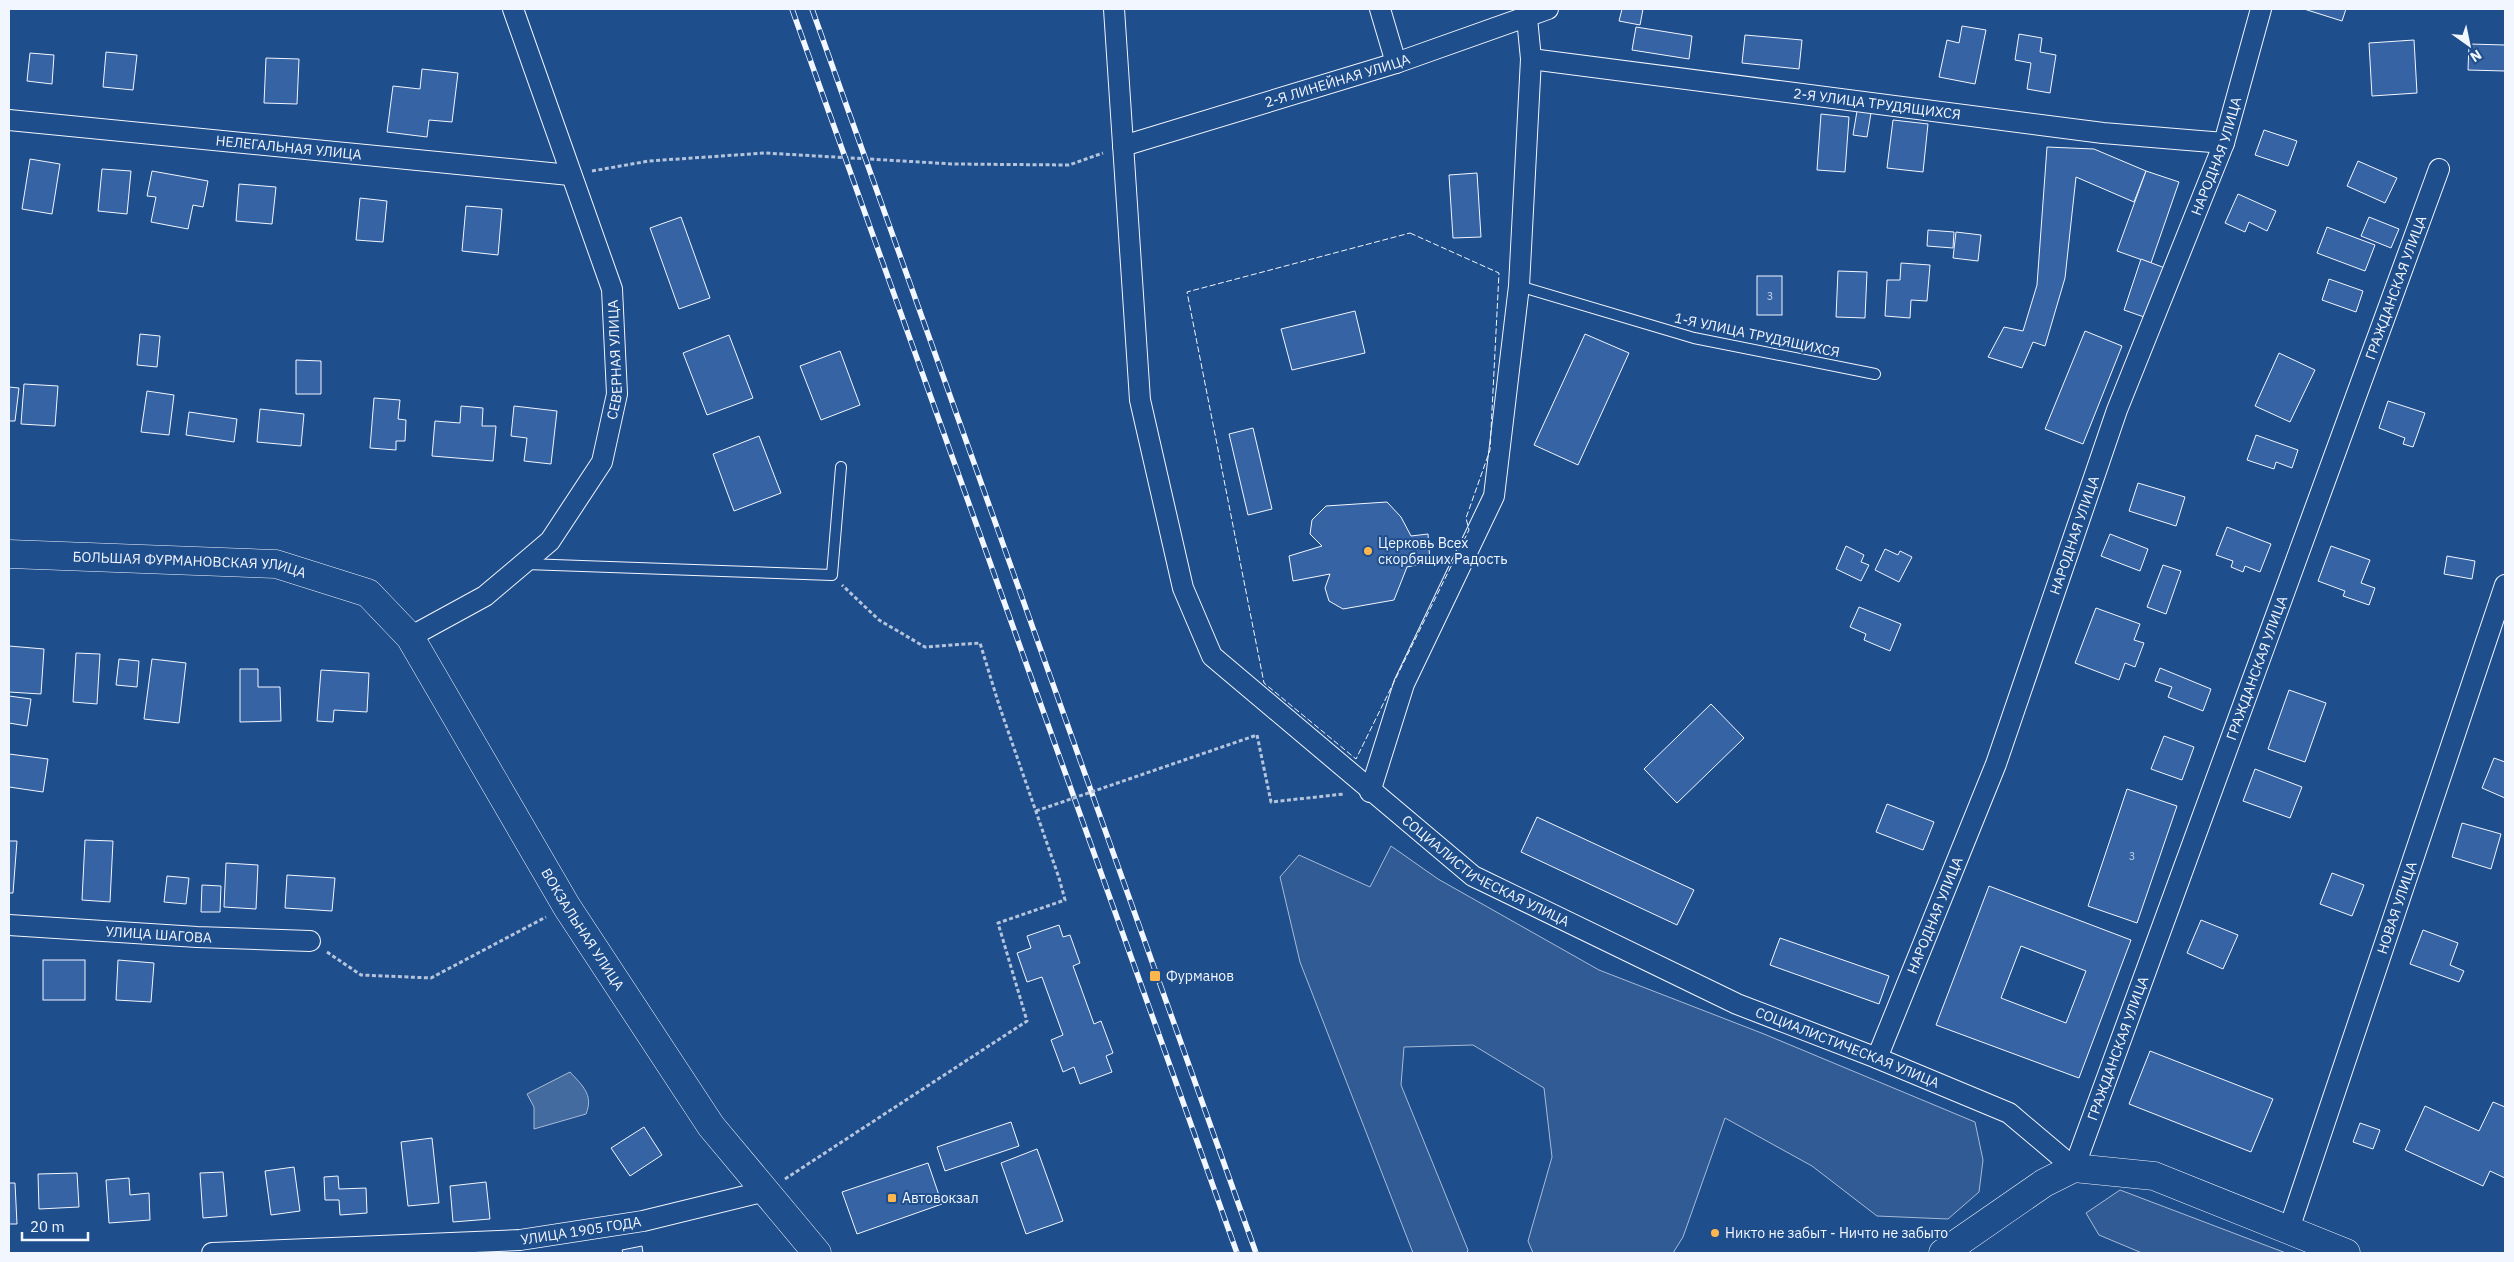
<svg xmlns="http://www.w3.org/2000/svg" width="2514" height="1262" font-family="'IBM Plex Sans',sans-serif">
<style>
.green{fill:#305b95;stroke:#a8bbd7}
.water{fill:#446ba0;stroke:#a8bbd7}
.building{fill:#3563a3;stroke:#f2f6ff;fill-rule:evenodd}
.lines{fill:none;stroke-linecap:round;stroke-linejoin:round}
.lane-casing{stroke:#f2f6ff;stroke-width:12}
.street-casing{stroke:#f2f6ff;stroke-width:22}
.secondary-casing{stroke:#f2f6ff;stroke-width:29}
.path{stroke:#b3c4dc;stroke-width:3;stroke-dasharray:4 2.5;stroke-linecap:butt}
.lane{stroke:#1f4e8c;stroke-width:10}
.street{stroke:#1f4e8c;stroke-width:20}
.secondary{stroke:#1f4e8c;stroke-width:28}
.rail-casing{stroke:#f2f6ff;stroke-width:5.5}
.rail{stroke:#1f4e8c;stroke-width:4;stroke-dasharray:11;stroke-linecap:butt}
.path-bridge{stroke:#b3c4dc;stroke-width:3;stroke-dasharray:4 2.5;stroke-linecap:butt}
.fence{stroke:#f2f6ff;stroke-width:1;stroke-dasharray:6 2.5;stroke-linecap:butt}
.poi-dot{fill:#ffb74d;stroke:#1f4e8c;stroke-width:2}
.labels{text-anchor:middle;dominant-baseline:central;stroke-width:4;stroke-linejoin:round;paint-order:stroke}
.number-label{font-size:11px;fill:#c3d1e8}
.street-label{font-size:14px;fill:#f2f6ff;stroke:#1f4e8c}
.poi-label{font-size:14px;fill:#f2f6ff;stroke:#1f4e8c;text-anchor:start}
</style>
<rect width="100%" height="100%" fill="#1f4e8c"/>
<g class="green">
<path d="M1391,846L1438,879L1599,970L1764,1034L1975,1122L1983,1160L1979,1192L1948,1219L1877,1216L1812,1166L1725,1118L1683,1237L1673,1253H1533L1528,1241L1552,1157L1544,1088L1473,1045L1404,1047L1401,1085L1468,1250L1467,1253H1413L1300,962L1280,877L1299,855L1370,887Z"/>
<path d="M2120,1190L2286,1253H2142L2099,1235L2086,1213Z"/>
</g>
<path class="water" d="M570,1072C582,1085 594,1095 586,1114L534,1129V1107L527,1094Z"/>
<g class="building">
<path d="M1622,9H1643L1640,25L1619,21Z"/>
<path d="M2304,9H2346L2342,21Z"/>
<path d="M1962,26L1986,30L1975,84L1939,77L1947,40L1959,43Z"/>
<path d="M1636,27L1692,36L1689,59L1632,50Z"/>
<path d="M2019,34L2042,38L2040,52L2056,55L2050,93L2027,89L2031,63L2015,60Z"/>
<path d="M1745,35L1802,40L1799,69L1742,63Z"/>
<path d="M2414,40L2417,93L2372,96L2369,43Z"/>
<path d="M2469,44L2505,45V71L2468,70Z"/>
<path d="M106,52L137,55L133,90L103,87Z"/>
<path d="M30,53L54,55L52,84L27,81Z"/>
<path d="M266,58L299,59L297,104L264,103Z"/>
<path d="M422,69L458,73L452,122L429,120L427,137L387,132L393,86L420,89Z"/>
<path d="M1857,111L1871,113L1867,137L1853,135Z"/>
<path d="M1821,114L1849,117L1845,172L1817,170Z"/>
<path d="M1893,120L1928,124L1923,172L1887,168Z"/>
<path d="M2264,130L2297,141L2288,166L2255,155Z"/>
<path d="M2047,147L2094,149L2146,171L2134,202L2076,177L2065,278L2045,346L2033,342L2022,368L1988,357L2004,327L2023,331L2037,285Z"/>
<path d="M30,159L60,164L52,214L22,209Z"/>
<path d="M2358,161L2397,178L2385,203L2347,186Z"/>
<path d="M102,169L131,171L127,214L98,211Z"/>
<path d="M152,171L208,181L203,207L193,205L188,229L151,222L156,197L147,196Z"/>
<path d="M2146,171L2179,182L2151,263L2117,251Z"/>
<path d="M1477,173L1481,237L1453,238L1449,175Z"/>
<path d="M239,184L276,187L272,224L236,221Z"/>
<path d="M2238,194L2276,211L2267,231L2249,222L2245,232L2225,223Z"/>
<path d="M360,198L387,201L383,242L356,240Z"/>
<path d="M466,206L502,209L498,255L462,251Z"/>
<path d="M681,217L710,298L679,309L650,228Z"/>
<path d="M2369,217L2399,229L2391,248L2361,236Z"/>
<path d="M2327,227L2375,245L2365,271L2317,253Z"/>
<path d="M1928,230L1954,232L1953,248L1927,246Z"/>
<path d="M1956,232L1981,235L1978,261L1953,258Z"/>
<path d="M2141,259L2165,268L2147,318L2124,310Z"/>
<path d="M1901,263L1930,265L1927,301L1911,300L1910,318L1885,316L1887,280H1900Z"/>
<path d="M1838,271L1867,272L1865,318L1836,317Z"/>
<rect x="1757" y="276" width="25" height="39"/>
<path d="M2329,279L2363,291L2356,312L2322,300Z"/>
<path d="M1355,311L1365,353L1292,370L1281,329Z"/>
<path d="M2085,331L2122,346L2083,444L2045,429Z"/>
<path d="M140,334L160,336L157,367L137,365Z"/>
<path d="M1585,334L1629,353L1578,465L1534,445Z"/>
<path d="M729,335L753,398L707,415L683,353Z"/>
<path d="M840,351L860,405L821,420L800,366Z"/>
<path d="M2279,353L2315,370L2290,422L2255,406Z"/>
<path d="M296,360L321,361V394H296Z"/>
<path d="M24,384L58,386L55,426L21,424Z"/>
<path d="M9,387L19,388L15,421H9Z"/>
<path d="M147,391L174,395L169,435L141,432Z"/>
<path d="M374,398L400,400L398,419L406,420L405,441H396V450L370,448Z"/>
<path d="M2388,401L2425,413L2413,447L2403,444L2405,438L2379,428Z"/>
<path d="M461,406L483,408L482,426H496L493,461L432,456L435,421L460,423Z"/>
<path d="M514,406L557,411L551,464L524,461L527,438L511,436Z"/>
<path d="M260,409L304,414L301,446L257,442Z"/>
<path d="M189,412L237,419L234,442L186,435Z"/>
<path d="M1253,428L1272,509L1248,515L1229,434Z"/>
<path d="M2256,435L2298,450L2292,468L2276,462L2274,469L2247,460Z"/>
<path d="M759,436L781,493L734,511L713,454Z"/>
<path d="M2138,483L2185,497L2176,526L2129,511Z"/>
<path d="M1387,502L1401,517L1411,536L1428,534L1430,562L1407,567L1394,600L1343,609L1329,601L1325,588L1330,574L1293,581L1289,556L1322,546L1310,534L1312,520L1326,506Z"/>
<path d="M2227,527L2271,544L2260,572L2245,566L2243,572L2231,567L2233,561L2216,555Z"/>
<path d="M2110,534L2148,549L2140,571L2101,556Z"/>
<path d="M1846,546L1864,555L1861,562L1869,565L1861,581L1836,569Z"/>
<path d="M2331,546L2370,560L2361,583L2375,588L2369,605L2343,596L2345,591L2318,581Z"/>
<path d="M1885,549L1898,555L1900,551L1912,557L1899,582L1875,570Z"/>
<path d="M2447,556L2475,561L2472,579L2444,574Z"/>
<path d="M2163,565L2181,571L2166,614L2147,607Z"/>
<path d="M1859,607L1901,624L1890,651L1864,640L1866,634L1850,627Z"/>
<path d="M2096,608L2140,624L2134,640L2144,643L2135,667L2125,663L2119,680L2075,663Z"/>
<path d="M9,646L44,649L41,694L9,692Z"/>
<path d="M76,653L100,654L97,704L73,702Z"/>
<path d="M119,659L139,661L137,687L116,685Z"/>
<path d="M152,659L186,663L179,723L144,719Z"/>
<path d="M2160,668L2211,689L2203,711L2168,697L2172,687L2155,681Z"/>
<path d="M240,669H258V687H280L281,721L240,722Z"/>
<path d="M321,670L369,673L367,712L334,710L333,722L317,721Z"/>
<path d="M2289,690L2326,703L2305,762L2268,749Z"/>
<path d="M9,696L31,699L27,726L9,723Z"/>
<path d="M1711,704L1744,738L1677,803L1644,769Z"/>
<path d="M2164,736L2194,747L2182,780L2151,769Z"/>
<path d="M9,754L48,759L43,792L9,787Z"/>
<path d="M2494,758L2505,762V798L2482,788Z"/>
<path d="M2255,769L2302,787L2290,818L2243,801Z"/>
<path d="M2127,789L2177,806L2137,923L2088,906Z"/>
<path d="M1887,804L1934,822L1923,850L1876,832Z"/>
<path d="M1537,817L1694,890L1677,925L1521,852Z"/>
<path d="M2462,823L2501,834L2491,869L2452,857Z"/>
<path d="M85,840L113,841L110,902L82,900Z"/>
<path d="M9,841H17L13,893H9Z"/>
<path d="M226,863L258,865L256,909L224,907Z"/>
<path d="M2332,873L2364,885L2352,916L2320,904Z"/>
<path d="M287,875L335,878L332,911L285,908Z"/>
<path d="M167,876L189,878L186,904L164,902Z"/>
<path d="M202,885L221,886L220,912H201Z"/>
<path d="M1989,886L2131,940L2079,1078L1936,1025ZM2021,946L2086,971L2066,1023L2001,998Z"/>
<path d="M2201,920L2238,935L2223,969L2187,953Z"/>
<path d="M1059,925L1063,937L1070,935L1080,963L1073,966L1094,1024L1101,1021L1113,1053L1106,1056L1112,1072L1080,1084L1074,1067L1063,1072L1051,1040L1063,1035L1042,977L1027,982L1017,953L1031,948L1027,936Z"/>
<path d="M2423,930L2458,943L2450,965L2464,971L2459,982L2410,964Z"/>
<path d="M1780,938L1889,976L1879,1004L1770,965Z"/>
<rect x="43" y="960" width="42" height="40"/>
<path d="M118,960L154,963L151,1002L116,1000Z"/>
<path d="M2150,1051L2273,1099L2251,1152L2129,1104Z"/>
<path d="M2493,1102L2505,1107V1178L2490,1171L2483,1186L2405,1150L2425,1106L2479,1131Z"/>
<path d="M1011,1122L1019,1146L945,1171L937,1147Z"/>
<path d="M2360,1123L2380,1130L2373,1149L2353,1142Z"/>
<path d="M644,1127L662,1155L630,1176L611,1148Z"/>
<path d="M432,1138L439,1203L408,1206L401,1142Z"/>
<path d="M1037,1149L1063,1221L1026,1234L1001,1163Z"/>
<path d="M928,1163L942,1204L857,1234L842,1192Z"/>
<path d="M294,1167L300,1211L271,1215L265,1171Z"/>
<path d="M223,1172L227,1216L203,1218L200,1173Z"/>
<path d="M77,1173L79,1207L39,1209L38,1174Z"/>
<path d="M338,1176L339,1189L366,1188L367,1213L340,1215L339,1200H325L324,1177Z"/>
<path d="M129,1178L130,1195L149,1193L150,1220L109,1223L106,1180Z"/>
<path d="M486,1182L490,1219L453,1222L450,1186Z"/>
<path d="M9,1183H15L17,1224H9Z"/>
<path d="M642,1246L643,1253H623L622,1250Z"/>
</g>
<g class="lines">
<defs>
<g id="lane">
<path d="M1519,286L1694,338L1875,374"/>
<path d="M526,564L832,575L841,467"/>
</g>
<g id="street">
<path id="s1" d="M1114,9L1140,400L1183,588L1212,656L1473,876L1737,1004L1877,1058L2009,1113L2074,1168L2439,169"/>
<path d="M1380,9L1396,63"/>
<path id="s2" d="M1531,59L2103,133L2224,143"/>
<path id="s3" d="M9,120L570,175"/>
<path id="s4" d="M1123,146L1396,63L1548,9"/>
<path id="s5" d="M410,637L485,596L550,541L602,462L617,394L612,289L513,9"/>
<path d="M1370,792L1404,684L1494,496L1519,286L1531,59L1527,18"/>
<path id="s6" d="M9,925L197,937L310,941"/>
<path id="s7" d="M1877,1058L1996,764L2117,410L2224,143L2261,9"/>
<path id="s8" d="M2289,1229L2505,585"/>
<path id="s9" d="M212,1253L520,1240L643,1221L766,1191"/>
</g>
<g id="secondary">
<path id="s10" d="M9,554L276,564L368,593L410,637L567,907L711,1126L817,1253"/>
<path d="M1943,1253L2044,1183L2074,1168L2154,1176L2346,1253"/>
</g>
</defs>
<use href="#lane" class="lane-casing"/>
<use href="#street" class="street-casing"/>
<use href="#secondary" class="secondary-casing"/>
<g class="path">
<path d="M592,171L649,161L765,153L954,164L1069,165L1103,153"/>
<path d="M1257,735L1271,802L1344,794"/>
<path d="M327,952L361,975L431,978L546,917"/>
<path d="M785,1179L1027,1021L998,923L1065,900L1059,878L999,705L980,643L925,647L879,620L842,585"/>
</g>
<use href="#lane" class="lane"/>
<use href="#street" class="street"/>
<use href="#secondary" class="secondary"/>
<defs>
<g id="rail">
<path d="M792,9L1237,1253"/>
<path d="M812,9L1256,1253"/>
</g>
</defs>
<use href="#rail" class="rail-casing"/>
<use href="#rail" class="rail"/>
<path class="path-bridge" d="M1036,811L1257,735"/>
<path class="fence" d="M1410,233L1499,273L1490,450L1466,518L1469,530L1356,759L1264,683L1187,292Z"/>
</g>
<g class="poi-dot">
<circle cx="1368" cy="551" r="5"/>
<rect x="1149" y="970" width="12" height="12" rx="2.5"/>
<rect x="887" y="1193" width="10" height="10" rx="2.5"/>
<circle cx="1715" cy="1233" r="5"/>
</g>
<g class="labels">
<g class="number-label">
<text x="1770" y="296">3</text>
<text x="2132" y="856">3</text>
</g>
<g class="street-label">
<text stroke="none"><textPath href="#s4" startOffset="224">2-Я ЛИНЕЙНАЯ УЛИЦА</textPath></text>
<text stroke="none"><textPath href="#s2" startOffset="349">2-Я УЛИЦА ТРУДЯЩИХСЯ</textPath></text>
<text stroke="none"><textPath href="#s3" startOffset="281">НЕЛЕГАЛЬНАЯ УЛИЦА</textPath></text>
<text stroke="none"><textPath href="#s7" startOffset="964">НАРОДНАЯ УЛИЦА</textPath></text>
<text stroke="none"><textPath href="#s1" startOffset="2609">ГРАЖДАНСКАЯ УЛИЦА</textPath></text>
<text transform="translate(1757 335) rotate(12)">1-Я УЛИЦА ТРУДЯЩИХСЯ</text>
<text stroke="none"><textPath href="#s5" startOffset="369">СЕВЕРНАЯ УЛИЦА</textPath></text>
<text stroke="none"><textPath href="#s7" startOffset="559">НАРОДНАЯ УЛИЦА</textPath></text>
<text stroke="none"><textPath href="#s10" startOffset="181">БОЛЬШАЯ ФУРМАНОВСКАЯ УЛИЦА</textPath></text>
<text stroke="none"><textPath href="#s1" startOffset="2204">ГРАЖДАНСКАЯ УЛИЦА</textPath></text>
<text stroke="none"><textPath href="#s1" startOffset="1008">СОЦИАЛИСТИЧЕСКАЯ УЛИЦА</textPath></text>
<text stroke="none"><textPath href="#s8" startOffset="339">НОВАЯ УЛИЦА</textPath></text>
<text stroke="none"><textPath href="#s7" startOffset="154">НАРОДНАЯ УЛИЦА</textPath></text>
<text stroke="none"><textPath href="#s10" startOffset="764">ВОКЗАЛЬНАЯ УЛИЦА</textPath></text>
<text stroke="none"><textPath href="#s6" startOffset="150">УЛИЦА ШАГОВА</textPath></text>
<text stroke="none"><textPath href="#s1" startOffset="1412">СОЦИАЛИСТИЧЕСКАЯ УЛИЦА</textPath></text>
<text stroke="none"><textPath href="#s1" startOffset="1799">ГРАЖДАНСКАЯ УЛИЦА</textPath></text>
<text stroke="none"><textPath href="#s9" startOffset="370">УЛИЦА 1905 ГОДА</textPath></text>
</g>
<g class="poi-label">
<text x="1378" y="543">Церковь Всех<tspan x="1378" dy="16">скорбящих Радость</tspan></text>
<text x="1166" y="976">Фурманов</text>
<text x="902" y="1198">Автовокзал</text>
<text x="1725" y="1233">Никто не забыт - Ничто не забыто</text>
</g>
</g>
<rect width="2514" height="1262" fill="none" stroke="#f2f6ff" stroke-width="20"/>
<g transform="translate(2469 45) rotate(147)" stroke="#1f4e8c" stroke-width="4" paint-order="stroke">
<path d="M0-4L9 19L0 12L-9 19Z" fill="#f2f6ff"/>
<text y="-8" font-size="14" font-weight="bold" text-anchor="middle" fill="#f2f6ff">N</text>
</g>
<path d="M22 1232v8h66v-8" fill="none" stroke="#f2f6ff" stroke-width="2.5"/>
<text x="30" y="1232" font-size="15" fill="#f2f6ff" stroke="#1f4e8c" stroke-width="4" paint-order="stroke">20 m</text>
</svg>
